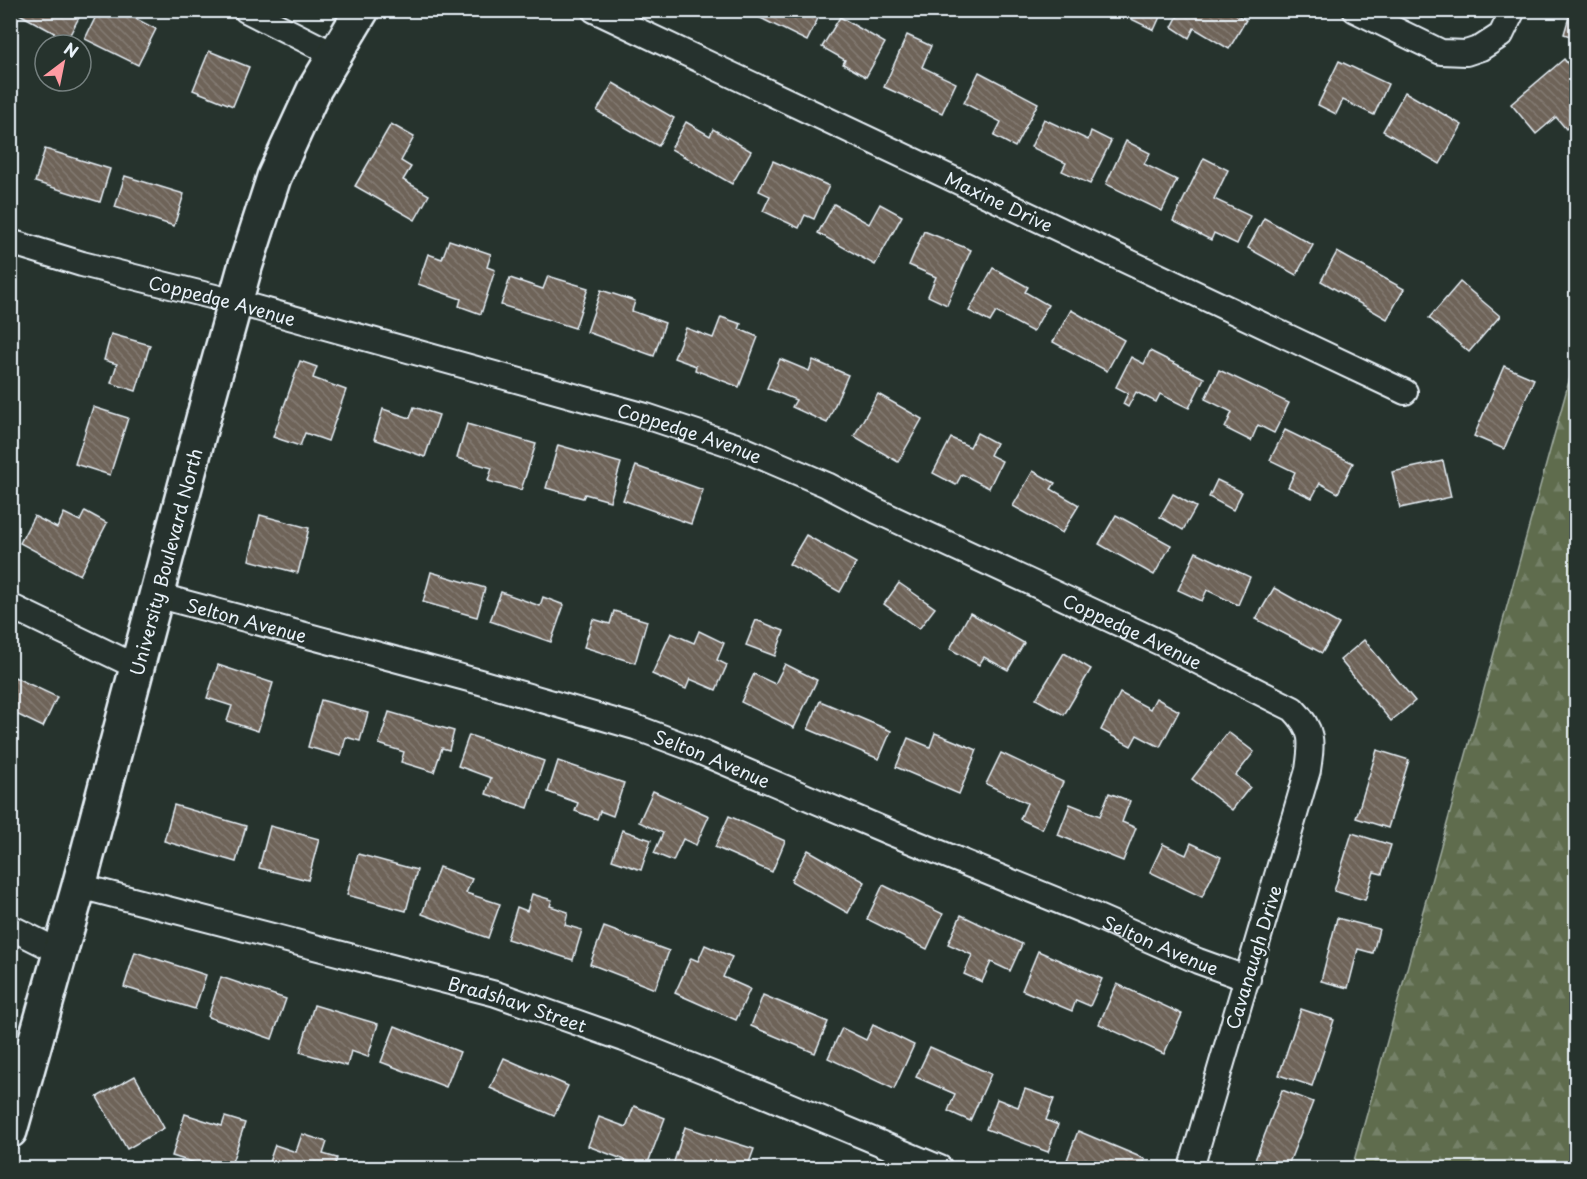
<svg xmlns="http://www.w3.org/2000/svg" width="1587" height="1179" font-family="'Playpen Sans',sans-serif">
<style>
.forest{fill:url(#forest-firs);stroke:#a3aea3;stroke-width:1.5}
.building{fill:url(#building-back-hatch);stroke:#e8f1f8;stroke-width:1.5}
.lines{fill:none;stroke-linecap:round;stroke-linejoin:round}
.street-casing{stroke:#e8f1f8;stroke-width:28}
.secondary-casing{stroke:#e8f1f8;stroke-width:38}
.street{stroke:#26332d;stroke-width:24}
.secondary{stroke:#26332d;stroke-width:33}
.labels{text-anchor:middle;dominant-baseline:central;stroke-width:6;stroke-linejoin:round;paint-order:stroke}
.street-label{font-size:18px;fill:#e8f1f8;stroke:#26332d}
</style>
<defs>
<pattern id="forest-firs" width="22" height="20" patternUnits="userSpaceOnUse" patternTransform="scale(1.5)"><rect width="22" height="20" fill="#5e6c4e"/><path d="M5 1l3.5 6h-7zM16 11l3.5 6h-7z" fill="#758168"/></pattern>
<pattern id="building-back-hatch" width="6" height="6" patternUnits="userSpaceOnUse" patternTransform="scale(1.5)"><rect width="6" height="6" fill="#6e6359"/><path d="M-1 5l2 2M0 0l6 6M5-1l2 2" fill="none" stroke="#837a72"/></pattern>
</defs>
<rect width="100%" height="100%" fill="#26332d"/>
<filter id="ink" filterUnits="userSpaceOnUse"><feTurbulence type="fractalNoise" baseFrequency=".0167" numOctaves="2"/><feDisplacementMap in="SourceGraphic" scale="12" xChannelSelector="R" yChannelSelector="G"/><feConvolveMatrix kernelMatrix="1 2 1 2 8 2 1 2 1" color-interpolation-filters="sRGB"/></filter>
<g filter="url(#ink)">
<path class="forest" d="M1576,356V1168H1352Z"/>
<g class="building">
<path d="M12,10H83L67,40Z"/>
<path d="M99,10H119L156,29L138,65L85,39Z"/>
<path d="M744,10H822L807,41Z"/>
<path d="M1135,10H1163L1154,30L1131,19Z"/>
<path d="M1181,10H1229L1246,20L1229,49L1194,28L1189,38L1172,27Z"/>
<path d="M1571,10H1576V38L1564,34Z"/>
<path d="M840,17L885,43L866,77L843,64L845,60L822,47Z"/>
<path d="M907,35L931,46L922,67L956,83L942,113L884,87Z"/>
<path d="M209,51L249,67L233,106L193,90Z"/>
<path d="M1564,59L1576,74V99L1574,101L1576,105V120L1566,129L1556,117L1536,134L1511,104Z"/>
<path d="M1339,61L1388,84L1374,115L1343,100L1336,114L1318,105Z"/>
<path d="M979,72L1038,103L1015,147L994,136L1001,122L964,103Z"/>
<path d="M613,83L674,118L658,146L597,111Z"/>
<path d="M1405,92L1462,125L1440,164L1383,131Z"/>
<path d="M1044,119L1088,140L1091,131L1111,141L1090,184L1062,171L1066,163L1031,147Z"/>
<path d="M686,122L710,136L713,129L751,151L732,184L671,149Z"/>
<path d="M391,124L414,137L401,161L411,167L403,180L429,195L415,220L355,186Z"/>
<path d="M1126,141L1150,153L1144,164L1177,180L1162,211L1106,184Z"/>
<path d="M45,149L110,169L100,202L35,182Z"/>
<path d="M1204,158L1228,170L1214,199L1250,216L1237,244L1214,233L1211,240L1173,221Z"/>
<path d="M773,161L829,186L814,219L805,215L799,228L763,211L770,196L759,191Z"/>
<path d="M125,176L184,194L174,226L115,207Z"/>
<path d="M834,204L869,224L880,204L902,216L875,265L818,233Z"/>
<path d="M1264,218L1313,245L1296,275L1248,248Z"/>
<path d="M924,231L971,250L947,305L928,296L936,277L909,265Z"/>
<path d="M449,240L491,254L487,267L495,270L481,314L459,306L461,299L418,284L428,254L442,259Z"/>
<path d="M1337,252L1404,289L1387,319L1321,281Z"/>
<path d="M993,268L1028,287L1025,292L1048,305L1033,332L996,312L990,322L969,311Z"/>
<path d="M548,276L588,288L575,328L501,305L510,278L543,289Z"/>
<path d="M1460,282L1500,316L1469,352L1429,318Z"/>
<path d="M601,290L635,301L632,311L665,323L654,356L587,332Z"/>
<path d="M1071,310L1124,340L1107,371L1053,342Z"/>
<path d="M721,317L741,324L739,329L758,337L739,387L695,370L696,366L674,358L686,328L713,338Z"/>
<path d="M111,334L150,345L136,391L111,383L117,364L104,360Z"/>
<path d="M1150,351L1204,378L1189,408L1160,394L1156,402L1136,392L1128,407L1123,404L1128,393L1116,387L1131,357L1144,364Z"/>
<path d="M780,359L809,371L813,360L848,375L827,423L792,407L796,400L767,388Z"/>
<path d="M300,361L317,367L313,378L346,390L328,441L305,433L300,446L273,437Z"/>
<path d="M1504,366L1534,379L1504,449L1474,436Z"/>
<path d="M1219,370L1289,403L1274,433L1258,425L1251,441L1225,428L1232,412L1205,399Z"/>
<path d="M878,394L922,419L898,462L854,436Z"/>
<path d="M93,407L128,418L110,475L75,464Z"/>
<path d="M414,407L439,415L425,457L374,439L383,409L410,418Z"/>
<path d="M467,424L536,444L521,490L488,481L492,468L457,458Z"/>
<path d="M1285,430L1353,463L1338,493L1320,483L1312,498L1288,487L1295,472L1270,460Z"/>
<path d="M977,433L996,443L990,455L1002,461L989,488L962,474L956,485L933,473L951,438L970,447Z"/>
<path d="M558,445L621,463L610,501L585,494L583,498L546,488Z"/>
<path d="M1443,461L1451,497L1400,508L1392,472Z"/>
<path d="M636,466L703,490L691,524L623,500Z"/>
<path d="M1033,471L1055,483L1051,489L1079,505L1062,533L1013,506Z"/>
<path d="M1217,480L1242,492L1233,510L1209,497Z"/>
<path d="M1173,494L1196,507L1183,530L1160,517Z"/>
<path d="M85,511L107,523L80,575L20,543L34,516L57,528L64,513L80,521Z"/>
<path d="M260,515L309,528L298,573L249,560Z"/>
<path d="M1116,515L1171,545L1154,575L1099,544Z"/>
<path d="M806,535L856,563L840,592L789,564Z"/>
<path d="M1196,552L1250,577L1238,605L1207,590L1202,601L1178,590Z"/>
<path d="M431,572L485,588L477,617L423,602Z"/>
<path d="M899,583L935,608L919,629L884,604Z"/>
<path d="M1274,588L1339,624L1322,653L1256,619Z"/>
<path d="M501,592L540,606L543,597L564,605L551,642L490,621Z"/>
<path d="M614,611L647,621L635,663L584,647L593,619L610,624Z"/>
<path d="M970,613L1024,643L1008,670L984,657L979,665L950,649Z"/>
<path d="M756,620L784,631L775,656L746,645Z"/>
<path d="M699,631L724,643L717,660L727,665L716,690L690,679L686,689L652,674L671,633L694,643Z"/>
<path d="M1364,640L1415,701L1391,721L1340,660Z"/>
<path d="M1064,653L1091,669L1064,715L1036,699Z"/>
<path d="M785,664L817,680L794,728L741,702L754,674L775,684Z"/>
<path d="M218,665L273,683L258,731L227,721L232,706L207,698Z"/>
<path d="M10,675L57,697L43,727L10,711Z"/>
<path d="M1120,693L1150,709L1156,698L1179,711L1160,747L1137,735L1131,746L1101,730Z"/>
<path d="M321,700L368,713L360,741L346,737L341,756L308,747Z"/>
<path d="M820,701L891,731L879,759L808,729Z"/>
<path d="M389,712L454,731L449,750L442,748L434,772L401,762L404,752L379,744Z"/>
<path d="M1228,732L1254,752L1236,775L1250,787L1232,810L1192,779Z"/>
<path d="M935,733L977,750L959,794L896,767L908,738L930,747Z"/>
<path d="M469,735L544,761L528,808L486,794L491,778L458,766Z"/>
<path d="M1377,750L1409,760L1388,828L1356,818Z"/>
<path d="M1001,753L1063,782L1042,829L1020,819L1027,803L986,784Z"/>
<path d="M558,761L624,783L613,816L600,811L597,819L575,811L578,803L548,792Z"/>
<path d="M653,791L709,816L696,845L683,839L673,861L654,853L663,833L639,822Z"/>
<path d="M1109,793L1130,801L1122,822L1136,828L1123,861L1058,835L1070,804L1100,816Z"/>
<path d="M174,805L246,826L236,862L164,841Z"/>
<path d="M729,816L785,841L772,872L715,847Z"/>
<path d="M270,826L319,839L308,880L259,868Z"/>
<path d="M622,830L651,840L641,870L612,860Z"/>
<path d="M1352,833L1391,845L1382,874L1374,872L1365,900L1334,891Z"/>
<path d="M1191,843L1221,857L1202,897L1150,872L1163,844L1186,855Z"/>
<path d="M808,850L865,882L848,913L791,881Z"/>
<path d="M358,854L417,870L406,911L347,895Z"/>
<path d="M439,867L472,879L466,893L500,904L488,938L422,914Z"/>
<path d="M883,885L943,914L927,949L867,919Z"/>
<path d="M532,894L552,900L550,906L568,912L565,925L582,930L573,960L507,939L517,907L527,911Z"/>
<path d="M961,915L1022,944L1010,971L991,962L982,982L964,974L972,955L948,944Z"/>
<path d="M1337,918L1379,929L1373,953L1358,949L1348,988L1321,981Z"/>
<path d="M604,927L669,951L655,989L590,964Z"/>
<path d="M705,945L732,957L723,977L750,989L736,1020L675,993L691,958L698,961Z"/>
<path d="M1038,951L1102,979L1090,1006L1076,1000L1072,1011L1022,990Z"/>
<path d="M135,952L206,975L195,1009L124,987Z"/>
<path d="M221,977L286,999L272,1039L208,1017Z"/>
<path d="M1117,984L1182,1014L1164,1054L1099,1024Z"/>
<path d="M763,995L828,1022L815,1053L751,1026Z"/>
<path d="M314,1005L378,1024L368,1057L351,1051L347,1066L300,1052Z"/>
<path d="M1301,1009L1334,1020L1312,1086L1279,1075Z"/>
<path d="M873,1025L914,1045L894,1089L828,1058L842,1028L866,1040Z"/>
<path d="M395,1026L460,1052L446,1087L381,1062Z"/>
<path d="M930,1047L991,1074L970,1121L948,1111L955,1094L916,1077Z"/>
<path d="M504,1058L568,1086L554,1116L490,1088Z"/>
<path d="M135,1076L164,1128L127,1149L97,1097Z"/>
<path d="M1025,1089L1054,1099L1046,1120L1058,1125L1048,1152L986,1129L997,1099L1018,1107Z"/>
<path d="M1282,1090L1313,1102L1287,1168H1277L1255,1160Z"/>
<path d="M634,1106L665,1118L646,1168L588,1146L599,1117L626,1127Z"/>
<path d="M185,1114L222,1126L225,1117L245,1123L230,1168H211L172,1156Z"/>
<path d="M685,1127L754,1149L747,1168H672Z"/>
<path d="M1078,1131L1145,1159L1141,1168H1087L1067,1160Z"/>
<path d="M302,1134L327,1142L323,1154L337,1158L334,1168H267L275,1145L296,1152Z"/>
</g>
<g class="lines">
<defs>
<g id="street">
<path d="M246,10L335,55"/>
<path id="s1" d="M594,10L1405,392"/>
<path d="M1355,10L1441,52L1466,53L1481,48L1501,35L1513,10"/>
<path id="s2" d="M10,242L82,264L235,302L646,416L736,446L827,485L877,511L1161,643L1293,709C1314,730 1312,742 1308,770L1191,1168"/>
<path id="s3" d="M156,595L480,682L635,727L691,748L889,832L1093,915L1198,961L1248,979"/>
<path d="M10,606L137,667"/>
<path id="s4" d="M79,886L496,994L624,1039L750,1089L940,1168"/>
<path d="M10,927L60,952"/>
</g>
<g id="secondary">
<path id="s5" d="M10,1131L79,886L208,400L245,267L274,177L314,90L362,10"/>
</g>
</defs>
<use href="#street" class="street-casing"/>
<use href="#secondary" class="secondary-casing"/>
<use href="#street" class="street"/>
<use href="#secondary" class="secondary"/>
</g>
</g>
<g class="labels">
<g class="street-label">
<text stroke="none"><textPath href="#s1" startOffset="448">Maxine Drive</textPath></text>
<text stroke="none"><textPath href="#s2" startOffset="220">Coppedge Avenue</textPath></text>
<text stroke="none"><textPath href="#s2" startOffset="706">Coppedge Avenue</textPath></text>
<text stroke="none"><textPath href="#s5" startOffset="590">University Boulevard North</textPath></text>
<text stroke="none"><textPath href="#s3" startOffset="94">Selton Avenue</textPath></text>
<text stroke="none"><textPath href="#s2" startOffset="1192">Coppedge Avenue</textPath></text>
<text stroke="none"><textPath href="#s3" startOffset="580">Selton Avenue</textPath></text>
<text stroke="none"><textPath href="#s3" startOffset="1066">Selton Avenue</textPath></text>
<text transform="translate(1253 957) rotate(-73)">Cavanaugh Drive</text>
<text stroke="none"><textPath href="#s4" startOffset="454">Bradshaw Street</textPath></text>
</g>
</g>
<rect width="1587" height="1179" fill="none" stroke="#26332d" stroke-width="36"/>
<rect x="18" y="18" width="1551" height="1143" fill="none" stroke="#e8f1f8" stroke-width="2" filter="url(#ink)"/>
<g transform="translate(63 63) rotate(32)"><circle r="28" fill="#26332d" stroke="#747f7e" stroke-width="1.5"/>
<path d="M0-4.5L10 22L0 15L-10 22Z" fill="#ff9aa2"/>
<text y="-9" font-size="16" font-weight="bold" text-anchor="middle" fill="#e8f1f8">N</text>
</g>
</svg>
